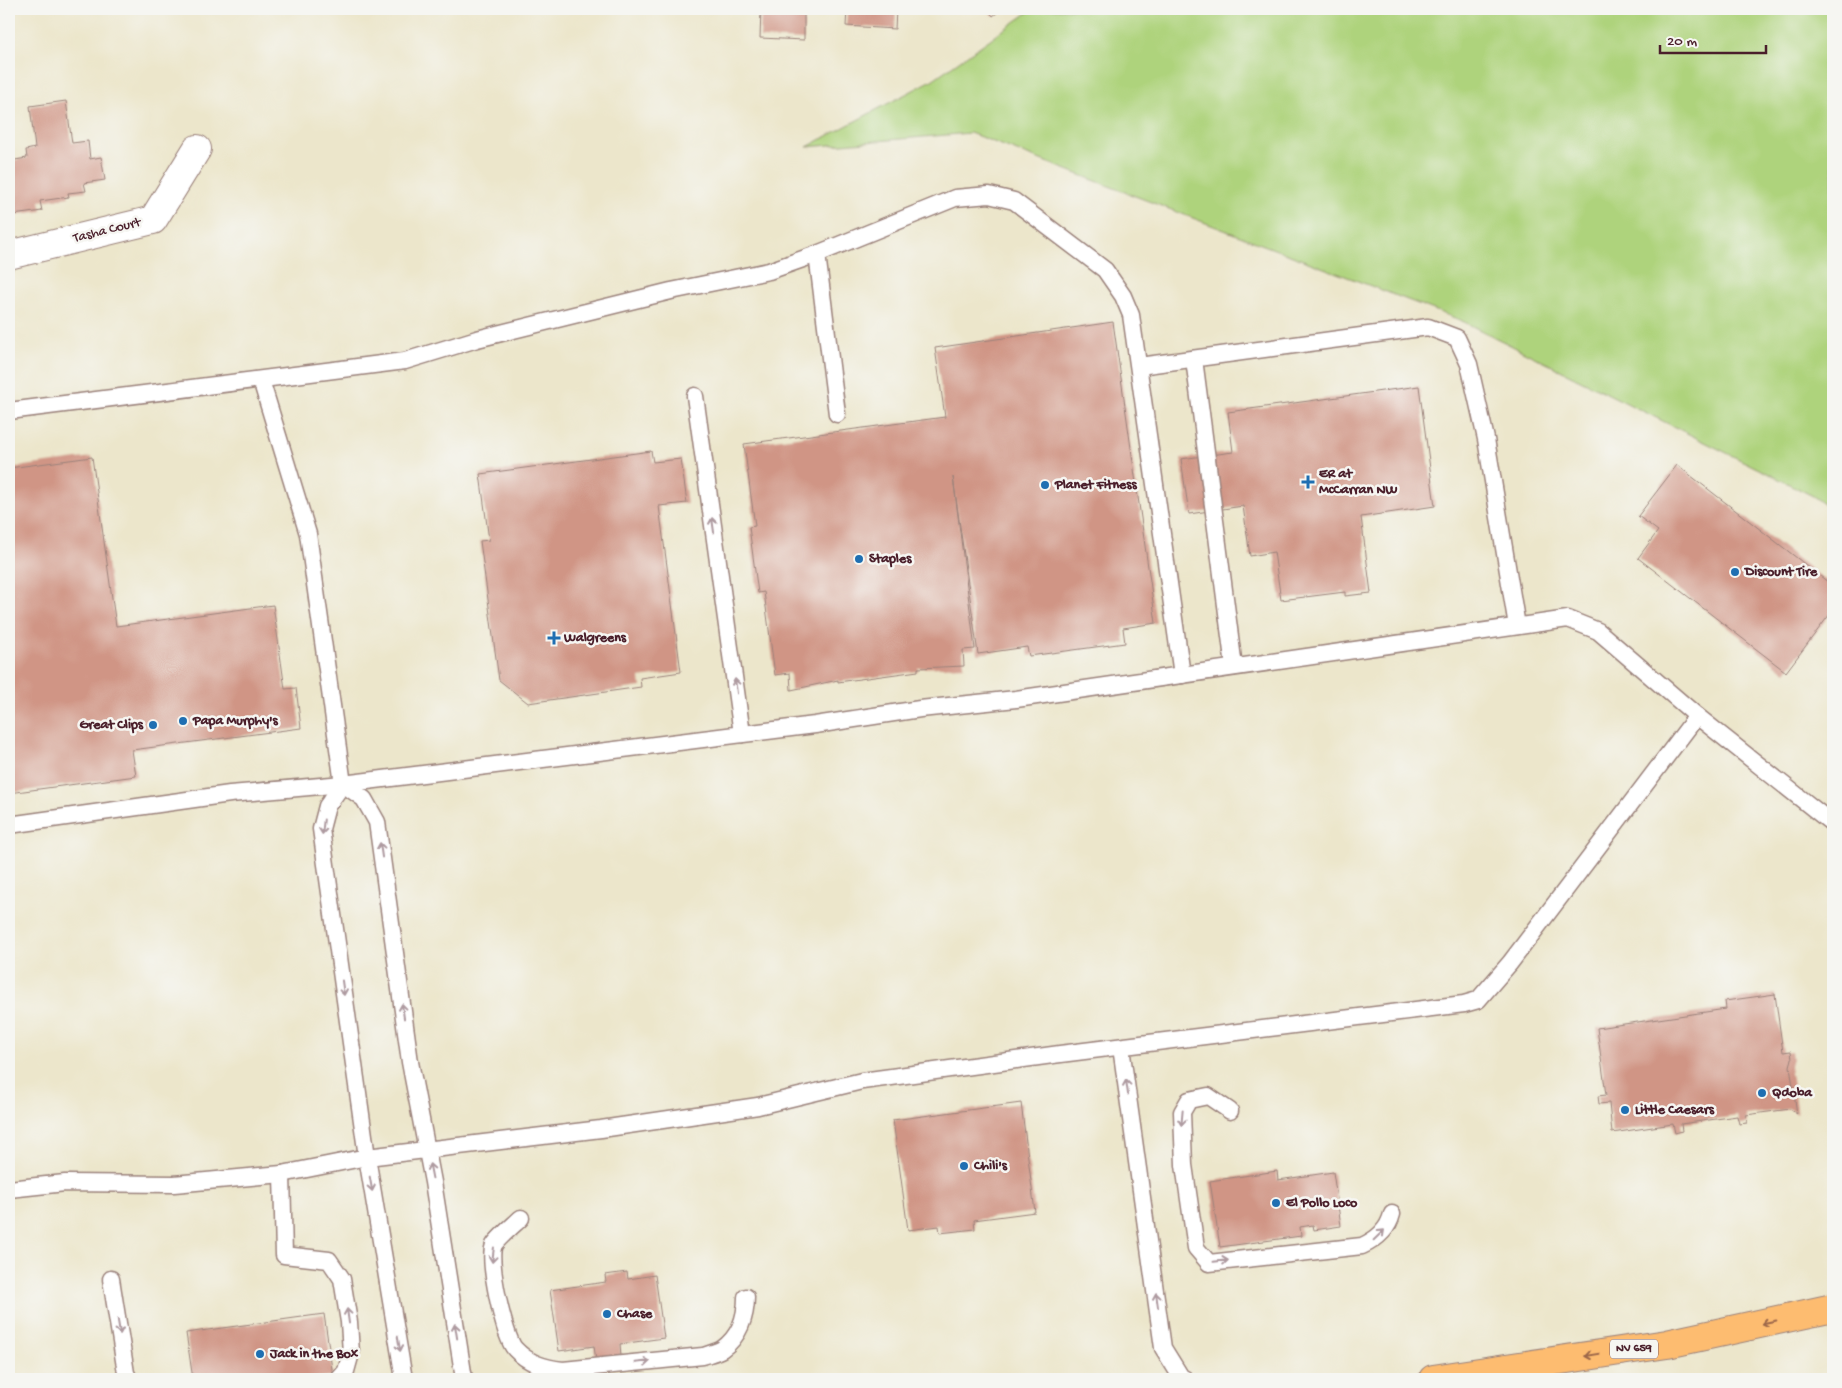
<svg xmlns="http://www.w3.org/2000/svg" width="1842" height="1388" font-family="'Gochi Hand',sans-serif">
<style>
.green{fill:#aed37c;stroke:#7c7954}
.building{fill:#d09585}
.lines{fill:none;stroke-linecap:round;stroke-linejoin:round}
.service-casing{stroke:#9b827b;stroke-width:19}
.minor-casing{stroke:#9b827b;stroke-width:30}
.primary-casing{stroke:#9b827b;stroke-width:30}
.service{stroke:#fff;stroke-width:16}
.minor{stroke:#fff;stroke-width:28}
.primary{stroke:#fdbc70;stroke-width:28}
.oneway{stroke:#ae9aa0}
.oneway2{stroke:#9b664a}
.poi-dot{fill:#1f6fb2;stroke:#f6f6f2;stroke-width:2}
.labels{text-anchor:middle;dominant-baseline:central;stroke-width:5;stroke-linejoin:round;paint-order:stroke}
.shield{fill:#f6f6f2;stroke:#7e6067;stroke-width:1}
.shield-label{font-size:12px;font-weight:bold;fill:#4a1f2b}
.street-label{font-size:14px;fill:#4a1f2b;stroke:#f6f6f2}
.poi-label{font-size:14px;font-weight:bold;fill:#4a1f2b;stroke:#f6f6f2;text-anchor:start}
</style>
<rect width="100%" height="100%" fill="#f6f6f2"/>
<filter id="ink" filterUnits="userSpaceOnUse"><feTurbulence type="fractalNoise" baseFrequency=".02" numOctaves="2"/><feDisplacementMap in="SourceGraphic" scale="10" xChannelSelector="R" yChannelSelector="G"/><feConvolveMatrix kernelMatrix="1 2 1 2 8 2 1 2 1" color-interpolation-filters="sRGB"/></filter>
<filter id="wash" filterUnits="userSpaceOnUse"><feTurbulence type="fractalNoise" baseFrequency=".0096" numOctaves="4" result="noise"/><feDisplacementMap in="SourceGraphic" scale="20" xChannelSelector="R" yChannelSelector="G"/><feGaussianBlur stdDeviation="1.12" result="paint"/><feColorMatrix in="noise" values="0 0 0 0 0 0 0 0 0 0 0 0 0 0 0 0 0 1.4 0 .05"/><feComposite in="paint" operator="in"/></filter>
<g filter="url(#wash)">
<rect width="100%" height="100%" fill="#ece6cb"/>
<path class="green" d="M1033,9H1833V511L1813,496L1460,320L970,133L807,147L932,80Z"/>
<g id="blocks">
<g class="building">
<path d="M761,9H804V40L760,38Z"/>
<path d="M847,9H896L895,29L846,26Z"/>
<path d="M987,9H1002L993,16Z"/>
<path d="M66,101L72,143L88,141L90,159L101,157L105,180L84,183L86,191L68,193L69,197L40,201L42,211L13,215L9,195V161L27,158L26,150L35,148L30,106Z"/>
<path d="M1113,322L1156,623L1123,628L1125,643L1029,656L1027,647L978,654L953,477L975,649L963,650L964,666L918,668V671L838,682V680L791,690L790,673L775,675L764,592L758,593L749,527L755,526L744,444L945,417L935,348Z"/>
<path d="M1419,386L1435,506L1361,517L1371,593L1345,596V592L1281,600L1274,552L1250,556L1243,506L1189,514L1181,459L1233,452L1228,412Z"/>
<path d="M651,451L653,462L681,459L687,503L659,506L681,672L640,678L641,687L528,703L499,680L480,541L489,540L480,474Z"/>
<path d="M92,457L116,626L273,605L285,689L296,688L301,728L132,750L136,776L9,793V468Z"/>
<path d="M1677,465L1833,586V610L1786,672L1638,558L1658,531L1638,516Z"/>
<path d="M1775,994L1783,1052L1791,1051L1792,1059L1790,1066L1797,1114L1790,1109L1746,1115L1747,1123L1739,1124L1737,1116L1681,1124L1682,1131L1675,1133L1673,1124L1612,1133L1609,1103L1599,1104L1598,1096L1606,1095L1597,1028L1726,1009L1725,1001Z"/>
<path d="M1021,1103L1035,1212L974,1220L975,1229L940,1233L939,1226L908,1230L893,1120Z"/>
<path d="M1277,1171L1278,1180L1333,1172L1341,1226L1314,1230L1313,1225L1300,1227L1301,1236L1220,1247L1210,1181Z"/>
<path d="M627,1272L628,1279L655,1275L664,1338L620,1344L621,1357L596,1361L594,1346L559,1351L550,1290L606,1282L605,1275Z"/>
<path d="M324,1314L333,1376L308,1379H193L186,1333Z"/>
</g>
</g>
</g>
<g filter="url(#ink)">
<use href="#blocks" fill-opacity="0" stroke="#9b827b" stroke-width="1"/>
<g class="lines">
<defs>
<g id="service">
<path d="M817,254L837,414"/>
<path d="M1194,359L1234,667"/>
<path d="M1139,366L1428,327L1457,338L1469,364L1486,439L1517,626"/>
<path d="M261,380L308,534L343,784L327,806L321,829L367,1157L404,1379"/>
<path d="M695,396L742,734"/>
<path d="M9,411L405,361L477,339L671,291L769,271L817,254L955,198L989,195L1014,201L1105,270L1123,296L1131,315L1182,675"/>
<path d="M343,784L364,799L377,822L410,1062L433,1182L464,1379"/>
<path d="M9,825L230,794L343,784L815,725L920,709L1016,699L1568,619L1598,631L1697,716"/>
<path d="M1121,1047L1163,1348L1181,1377L1185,1379"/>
<path d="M1230,1111L1208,1096L1189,1100L1182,1112L1184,1165L1196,1248L1209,1263L1362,1246C1377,1239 1388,1230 1392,1214"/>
<path d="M282,1174L284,1255L329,1260L342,1279L349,1322L351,1353L346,1371L339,1379"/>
<path d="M9,1189L65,1183L174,1184L282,1174L367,1157L601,1129L758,1106L862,1081L1060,1054L1464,1004L1478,1000L1510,963L1697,716L1833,824"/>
<path d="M521,1218C516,1223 497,1239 494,1245C487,1259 504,1337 515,1349C528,1363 544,1368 563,1370L703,1356C709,1354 717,1352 722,1349C739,1337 746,1317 746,1297"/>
<path d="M111,1279L126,1373L129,1379"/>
</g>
<path id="minor" d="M9,255L153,220L197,149"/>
<path id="primary" d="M1433,1379L1667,1344L1833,1308"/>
</defs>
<use href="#service" class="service-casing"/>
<use href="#minor" class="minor-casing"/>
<use href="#primary" class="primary-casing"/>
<use href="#service" class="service"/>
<use href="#minor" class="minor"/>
<use href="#primary" class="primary"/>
</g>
<defs><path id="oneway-shaft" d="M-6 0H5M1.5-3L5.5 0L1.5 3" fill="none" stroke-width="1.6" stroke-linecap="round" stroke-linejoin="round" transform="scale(1.25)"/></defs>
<g class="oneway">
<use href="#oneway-shaft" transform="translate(713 525) rotate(-98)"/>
<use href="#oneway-shaft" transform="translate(736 686) rotate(-98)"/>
<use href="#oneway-shaft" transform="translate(323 827) rotate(96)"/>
<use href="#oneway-shaft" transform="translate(381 850) rotate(-98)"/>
<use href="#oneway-shaft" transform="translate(343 988) rotate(82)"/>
<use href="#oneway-shaft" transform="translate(403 1011) rotate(-98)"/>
<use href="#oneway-shaft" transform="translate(1127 1087) rotate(-98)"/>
<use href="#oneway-shaft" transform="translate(1182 1118) rotate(95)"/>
<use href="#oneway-shaft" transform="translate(431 1171) rotate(-101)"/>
<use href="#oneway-shaft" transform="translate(371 1184) rotate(80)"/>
<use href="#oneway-shaft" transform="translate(1379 1235) rotate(-44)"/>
<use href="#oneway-shaft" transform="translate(493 1255) rotate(97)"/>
<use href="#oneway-shaft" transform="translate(1221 1261) rotate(-6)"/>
<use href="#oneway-shaft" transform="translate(1157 1300) rotate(-98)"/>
<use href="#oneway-shaft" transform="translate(348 1316) rotate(-98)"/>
<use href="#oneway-shaft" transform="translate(119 1327) rotate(81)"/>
<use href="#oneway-shaft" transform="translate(456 1331) rotate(-99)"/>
<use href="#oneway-shaft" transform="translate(399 1344) rotate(80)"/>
<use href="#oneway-shaft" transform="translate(643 1362) rotate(-6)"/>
</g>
<g class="oneway2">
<use href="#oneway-shaft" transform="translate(1769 1322) rotate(168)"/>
<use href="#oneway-shaft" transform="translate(1592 1355) rotate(171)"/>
</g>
</g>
<g class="poi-dot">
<path d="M1305.5 474.5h5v5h5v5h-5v5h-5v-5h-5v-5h5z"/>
<circle cx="1045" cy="485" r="5"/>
<circle cx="859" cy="559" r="5"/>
<circle cx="1735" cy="572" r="5"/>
<path d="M551.5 630.5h5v5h5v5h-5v5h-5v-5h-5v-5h5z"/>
<circle cx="183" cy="721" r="5"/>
<circle cx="153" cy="725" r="5"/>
<circle cx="1762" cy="1093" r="5"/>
<circle cx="1625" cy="1110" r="5"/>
<circle cx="964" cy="1166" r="5"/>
<circle cx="1276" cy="1203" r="5"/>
<circle cx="607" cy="1314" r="5"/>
<circle cx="260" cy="1354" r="5"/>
</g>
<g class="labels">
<rect class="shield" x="1610" y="1339.5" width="48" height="19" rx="4"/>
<g class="shield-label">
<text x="1634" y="1349">NV 659</text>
</g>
<g class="street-label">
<text transform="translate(107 231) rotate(-14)">Tasha Court</text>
</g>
<g class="poi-label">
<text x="1319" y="474">ER at<tspan x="1319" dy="16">McCarran NW</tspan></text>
<text x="1055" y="485">Planet Fitness</text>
<text x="869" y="559">Staples</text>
<text x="1745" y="572">Discount Tire</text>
<text x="564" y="638">Walgreens</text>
<text x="193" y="721">Papa Murphy's</text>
<text x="143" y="725" text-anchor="end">Great Clips</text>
<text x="1772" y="1093">Qdoba</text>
<text x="1635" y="1110">Little Caesars</text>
<text x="974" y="1166">Chili's</text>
<text x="1286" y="1203">El Pollo Loco</text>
<text x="617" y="1314">Chase</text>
<text x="270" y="1354">Jack in the Box</text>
</g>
</g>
<rect width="1842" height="1388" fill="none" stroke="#f6f6f2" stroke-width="30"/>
<path d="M1660 45v8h106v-8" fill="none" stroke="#4a1f2b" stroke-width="2.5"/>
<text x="1667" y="45" font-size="15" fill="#4a1f2b" stroke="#f6f6f2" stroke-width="4" paint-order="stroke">20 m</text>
</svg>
